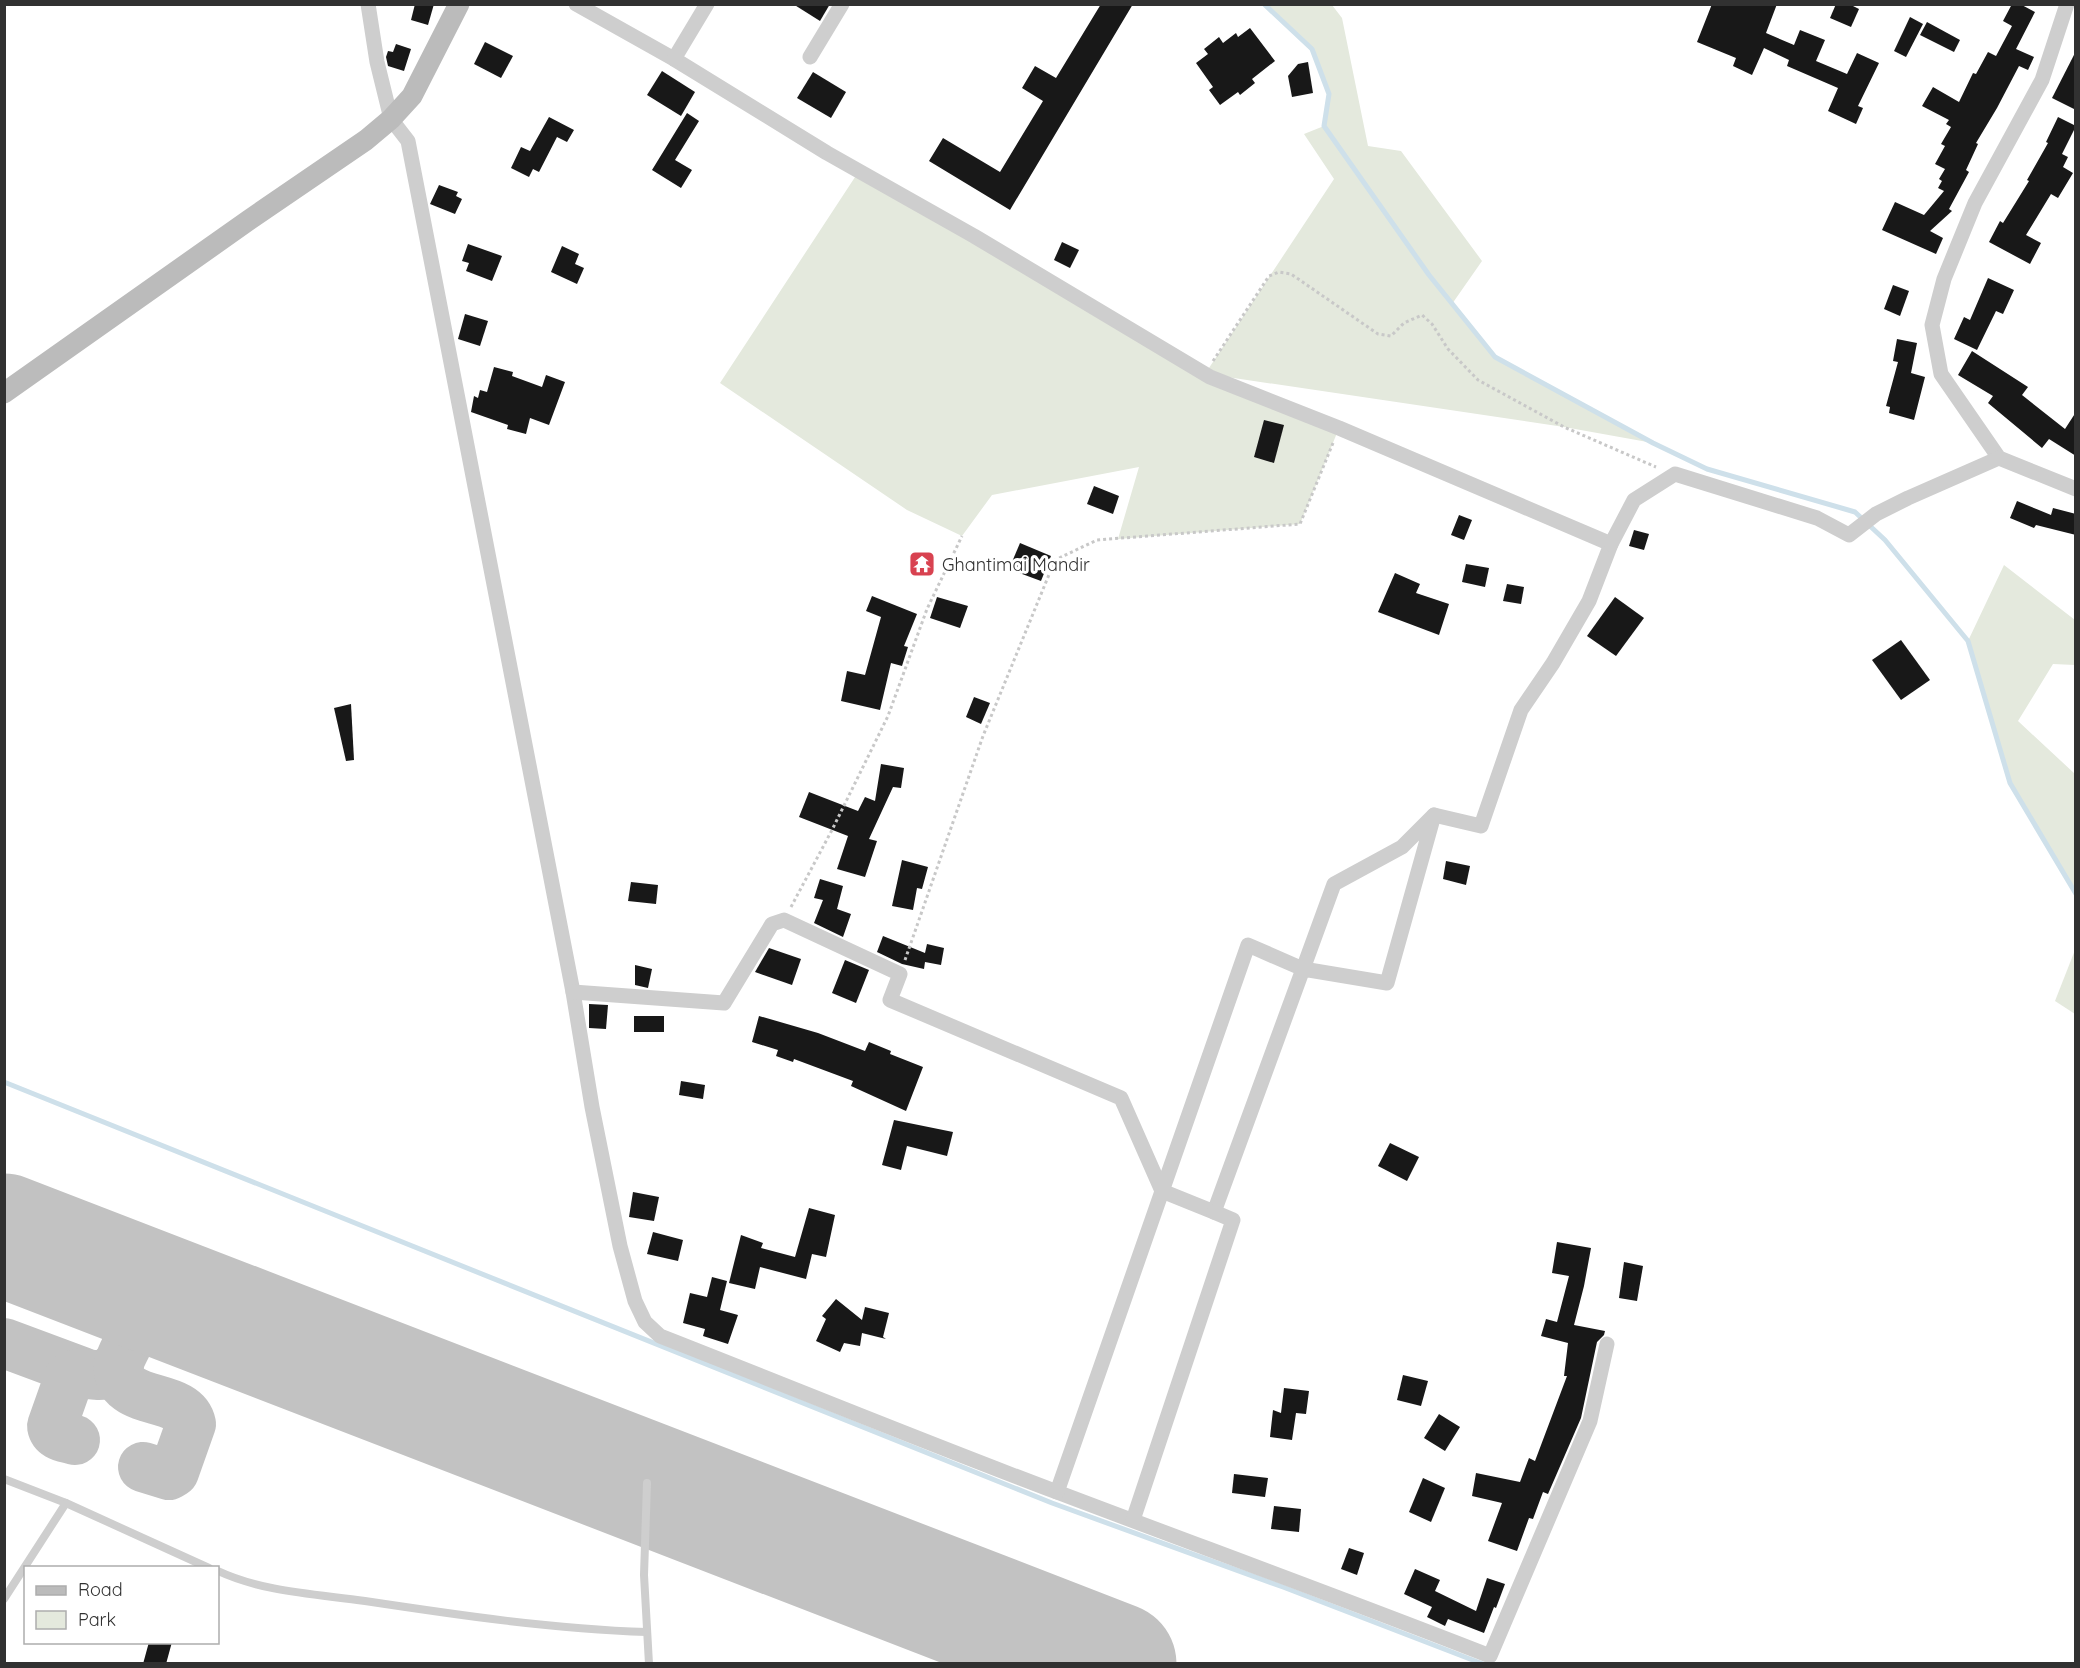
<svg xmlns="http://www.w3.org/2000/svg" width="2080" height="1668" font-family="Quicksand,sans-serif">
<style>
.green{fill:#e4e9dd}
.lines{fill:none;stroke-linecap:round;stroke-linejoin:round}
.stream{stroke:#cee0ea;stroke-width:5}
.taxiway{stroke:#c2c2c2;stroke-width:50}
.runway{stroke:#c2c2c2;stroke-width:123}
.building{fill:#181818}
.path{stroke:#c8c8c8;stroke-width:3;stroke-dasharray:3 3;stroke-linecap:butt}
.lane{stroke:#cecece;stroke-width:8}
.street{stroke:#cecece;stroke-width:15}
.secondary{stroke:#bbb;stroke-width:21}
.labels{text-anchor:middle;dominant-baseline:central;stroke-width:6;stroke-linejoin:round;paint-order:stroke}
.poi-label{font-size:18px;fill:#313131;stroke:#fff;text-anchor:start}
</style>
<rect width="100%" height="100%" fill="#fff"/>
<g class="green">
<path d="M1263,5H1332L1342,18L1368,146L1401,151L1482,261L1452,304L1495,357L1653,443L1564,427L1207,374L1339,428L1300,524L1118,539L1139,467L992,495L962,536L907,510L720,383L859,171L1205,374L1334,179L1304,134L1324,126L1329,94L1312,49Z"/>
<path d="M2004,565L2075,620V665L2053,664L2018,721L2075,774V894L2010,783L1968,641Z"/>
<path d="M2075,950V1014L2055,1001Z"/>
</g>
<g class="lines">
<g class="stream">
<path d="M1264,4L1312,49L1329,94L1324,126L1429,275L1495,357L1653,443L1707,469L1855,512L1885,540L1968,641L2010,783L2076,894"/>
<path d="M4,1082L1052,1503L1283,1587L1483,1664"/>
</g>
<g class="taxiway">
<path d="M124,1281L133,1308L134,1329"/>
<path d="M4,1343L82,1372"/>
<path d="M75,1440C65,1437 54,1437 52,1426L69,1378C80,1370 86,1375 97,1375C106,1376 113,1369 119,1364"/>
<path d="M143,1467L169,1475L174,1472L191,1424C184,1390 115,1409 119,1364C120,1358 125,1349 128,1343C139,1318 157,1311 182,1304"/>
</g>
<path class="runway" d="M4,1235L1115,1664"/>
</g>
<g class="building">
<path d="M415,4H434L428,25L411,20Z"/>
<path d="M793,4H830L820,21Z"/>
<path d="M1101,4H1133L1010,210L929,161L943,138L1000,172L1043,101L1022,88L1035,66L1056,78Z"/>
<path d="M1712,4H1777L1766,33L1794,45L1800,30L1825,40L1816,61L1847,74L1857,53L1879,63L1858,106L1863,108L1856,124L1828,111L1838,88L1787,66L1789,60L1764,48L1752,75L1733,66L1736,58L1697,42Z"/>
<path d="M1836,4H1849L1859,9L1851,27L1830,18Z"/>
<path d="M2012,4H2020L2035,12L2016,49L2034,57L2028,70L2019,66L1997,108L1976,143L1978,144L1966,170L1969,172L1949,209L1952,211L1930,231L1943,238L1936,254L1882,230L1895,202L1924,215L1944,191L1938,188L1942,181L1939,179L1945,169L1935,164L1945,146L1941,144L1951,127L1946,124L1949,120L1922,106L1933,87L1959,102L1973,73L1976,74L1988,52L1996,56L2012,26L2003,21Z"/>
<path d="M1910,17L1923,24L1906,57L1894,51Z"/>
<path d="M1927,22L1960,40L1954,52L1920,35Z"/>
<path d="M1250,28L1275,61L1252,79L1255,83L1240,95L1238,92L1220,105L1209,90L1213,87L1196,63L1208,54L1204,49L1219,37L1223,43L1236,33L1238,37Z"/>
<path d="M485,42L513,56L501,78L474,64Z"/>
<path d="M396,44L411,49L404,71L388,66L386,57L388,51L393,52Z"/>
<path d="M2076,51V110L2052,98Z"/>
<path d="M1308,62L1313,93L1292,97L1288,76L1298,64Z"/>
<path d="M662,71L695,92L681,116L647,95Z"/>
<path d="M813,72L846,92L831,118L797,98Z"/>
<path d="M687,113L699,121L675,160L692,170L681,188L652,170Z"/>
<path d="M549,117L574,130L567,142L557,137L539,172L533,169L529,177L511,168L521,147L530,151Z"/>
<path d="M2058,117L2076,126L2062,154L2068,157L2063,167L2073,173L2058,198L2051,194L2026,235L2041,243L2030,264L1989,242L2000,221L2003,223L2029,181L2027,180L2048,143L2046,142Z"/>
<path d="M439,185L458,192L456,196L462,199L455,214L430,204Z"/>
<path d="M1062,242L1079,250L1070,268L1054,260Z"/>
<path d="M468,244L502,256L492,281L466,271L469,263L462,261Z"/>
<path d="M562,246L579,254L575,264L584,268L577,284L551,272Z"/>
<path d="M1988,278L2014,290L2003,314L1996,311L1977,350L1954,339L1964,317L1970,320Z"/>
<path d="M1893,285L1909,291L1900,316L1884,309Z"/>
<path d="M465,314L488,321L480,346L458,339Z"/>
<path d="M1897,339L1917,343L1911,373L1925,377L1914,420L1889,413L1890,407L1886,406L1898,362L1893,361Z"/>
<path d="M1972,351L2028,387L2022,395L2065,429L2076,412V456L2049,439L2042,448L1988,403L1993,396L1958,375Z"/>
<path d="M494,367L513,372L512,376L542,387L546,375L565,382L549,425L530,418L526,434L507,429L508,425L471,412L474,396L478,398L480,390L487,392Z"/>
<path d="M1264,420L1284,425L1274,463L1254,457Z"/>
<path d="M1094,486L1119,496L1113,514L1087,504Z"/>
<path d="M2017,501L2051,515L2053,508L2076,514V535L2036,525L2034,528L2010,518Z"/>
<path d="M1459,515L1472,520L1464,540L1451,535Z"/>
<path d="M1634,530L1649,534L1644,550L1629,546Z"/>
<path d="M1020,543L1051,556L1041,581L1009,569Z"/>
<path d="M1466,564L1489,568L1485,587L1462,582Z"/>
<path d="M1395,573L1420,584L1416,593L1449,604L1439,635L1378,612Z"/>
<path d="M1507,584L1524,587L1521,604L1503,601Z"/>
<path d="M872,596L917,614L904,646L908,647L902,666L891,663L880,710L841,701L847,671L865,675L881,617L866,611Z"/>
<path d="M937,597L968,606L960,628L930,618Z"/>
<path d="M1615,597L1644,618L1616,656L1587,636Z"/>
<path d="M1901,640L1930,680L1901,700L1872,660Z"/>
<path d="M974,697L990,703L981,724L966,717Z"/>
<path d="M351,704L354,760L346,761L334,708Z"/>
<path d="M881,764L904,768L901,788L893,787L869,839L877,841L865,877L837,869L848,836L799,817L809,792L858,811L865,797L875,801Z"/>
<path d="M902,860L928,867L922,889L917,888L913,910L892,906Z"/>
<path d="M1446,861L1470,866L1466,885L1443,879Z"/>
<path d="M820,879L843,886L837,909L851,914L843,937L814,923L823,900L814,898Z"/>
<path d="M631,882L658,885L656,904L628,901Z"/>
<path d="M883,936L925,953L927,944L944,948L941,965L925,962L924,969L902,964L877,952Z"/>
<path d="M769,948L801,959L792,985L755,972Z"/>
<path d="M845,960L869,970L856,1003L832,993Z"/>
<path d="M635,965L652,969L648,988L635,985Z"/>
<path d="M589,1004L608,1005L606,1029L589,1028Z"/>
<rect x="634" y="1016" width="30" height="16"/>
<path d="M759,1016L818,1033L865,1051L869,1042L891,1051L890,1054L923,1067L906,1111L851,1086L853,1081L794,1059L793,1062L776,1056L778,1050L752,1042Z"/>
<path d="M681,1081L705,1085L703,1099L679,1095Z"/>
<path d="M894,1120L953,1132L947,1156L907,1146L901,1170L882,1165Z"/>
<path d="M1390,1143L1419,1157L1407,1181L1378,1166Z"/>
<path d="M633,1192L659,1197L654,1221L629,1217Z"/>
<path d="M809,1208L835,1215L826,1257L812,1254L806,1279L760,1267L755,1289L729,1283L741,1235L763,1243L761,1248L795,1257Z"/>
<path d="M653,1232L683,1240L678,1261L647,1254Z"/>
<path d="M1557,1242L1591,1248L1584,1286L1574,1325L1605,1331L1604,1335L1597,1342L1581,1418L1548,1494L1543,1492L1533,1519L1529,1518L1517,1551L1488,1541L1502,1503L1472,1496L1476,1473L1520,1482L1529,1458L1535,1461L1567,1376H1564L1568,1343L1541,1336L1546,1319L1557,1322L1569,1276L1552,1273Z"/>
<path d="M1624,1262L1643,1266L1637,1301L1619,1298Z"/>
<path d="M712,1277L727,1281L720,1310L738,1315L728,1344L703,1336L705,1329L683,1323L690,1293L707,1297Z"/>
<path d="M836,1299L862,1320L865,1307L889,1313L883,1337L886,1339L862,1333L860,1346L844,1343L840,1352L816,1341L826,1319L822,1316Z"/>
<path d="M1403,1375L1428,1381L1421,1406L1397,1400Z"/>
<path d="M1284,1388L1309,1391L1306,1414L1296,1413L1292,1440L1270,1437L1273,1410L1281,1413Z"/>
<path d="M1439,1414L1460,1427L1445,1451L1424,1438Z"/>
<path d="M1234,1474L1268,1478L1265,1497L1232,1493Z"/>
<path d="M1423,1478L1445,1488L1431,1522L1409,1512Z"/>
<path d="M1274,1506L1301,1509L1299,1532L1271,1529Z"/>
<path d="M1349,1548L1364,1553L1357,1575L1341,1569Z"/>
<path d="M1415,1569L1440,1580L1435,1591L1476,1611L1487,1578L1505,1584L1496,1608L1494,1607L1484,1633L1448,1619L1445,1626L1427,1617L1432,1607L1404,1594Z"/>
<path d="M149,1642H172L166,1664H143Z"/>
</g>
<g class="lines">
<g class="path">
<path d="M1213,361L1269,276L1279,272L1291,274L1378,334L1391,336L1404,323L1422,315L1432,324L1448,349L1478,380L1564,427L1656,467"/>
<path d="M791,907L832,830L888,716L927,609L962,536"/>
<path d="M905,960L983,736L1055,560L1097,540L1300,524L1333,443"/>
</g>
<g class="lane">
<path d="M4,1479L66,1503L209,1568"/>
<path d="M647,1483L644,1575L649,1664"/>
<path d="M218,1571C263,1592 316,1594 365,1601C458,1615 552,1629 647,1632"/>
<path d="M4,1599L66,1503"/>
</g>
<g class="street">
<path d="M368,4L377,62L391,119L408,141L573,992L592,1107L620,1246L635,1301L645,1322L660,1336C793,1388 924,1442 1057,1492C1202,1547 1347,1600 1490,1656L1590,1421L1607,1344"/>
<path d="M576,4L674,59L827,153L974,236L1210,377L1339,428L1611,544L1589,601L1553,663L1521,710L1481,826L1434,815"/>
<path d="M2067,4L2042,80L1975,203L1944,279L1932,325L1941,374L1999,458L2076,489"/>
<path d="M810,57L842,4"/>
<path d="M674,59L707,4"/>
<path d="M1611,544L1634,500L1675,474L1817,518L1849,535L1876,514L1908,498L1999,458"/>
<path d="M573,992L724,1003L772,924L784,920L900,974L890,1000L1121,1098L1162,1191L1214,1212L1303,969L1387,983L1434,815L1402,847L1334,884L1303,969L1248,945L1057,1492"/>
<path d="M1133,1520L1233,1220L1214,1212"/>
</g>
<path class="secondary" d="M4,393L249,220L366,140L391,119L412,96L459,4"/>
</g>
<defs>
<symbol id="temple-square" viewBox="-11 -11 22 22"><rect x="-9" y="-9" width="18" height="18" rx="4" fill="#d84250" stroke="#fff"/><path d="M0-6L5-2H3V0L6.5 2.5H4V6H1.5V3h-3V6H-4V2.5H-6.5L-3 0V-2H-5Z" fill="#fff"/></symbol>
</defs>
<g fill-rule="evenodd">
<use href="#temple-square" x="907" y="549" width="30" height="30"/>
</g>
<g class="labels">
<g class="poi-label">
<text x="942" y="564">Ghantimai Mandir</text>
</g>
</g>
<rect width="2080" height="1668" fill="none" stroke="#313131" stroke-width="12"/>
<rect x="24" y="1566" width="195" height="78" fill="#ffffff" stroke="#adadad" stroke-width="1.5"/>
<rect x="36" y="1586" width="30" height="9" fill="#bbbbbb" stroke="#adadad" stroke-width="1.5"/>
<text x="78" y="1596" font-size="18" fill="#313131">Road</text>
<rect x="36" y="1611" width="30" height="18" fill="#e4e9dd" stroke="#adadad" stroke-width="1.5"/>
<text x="78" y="1626" font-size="18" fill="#313131">Park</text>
</svg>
